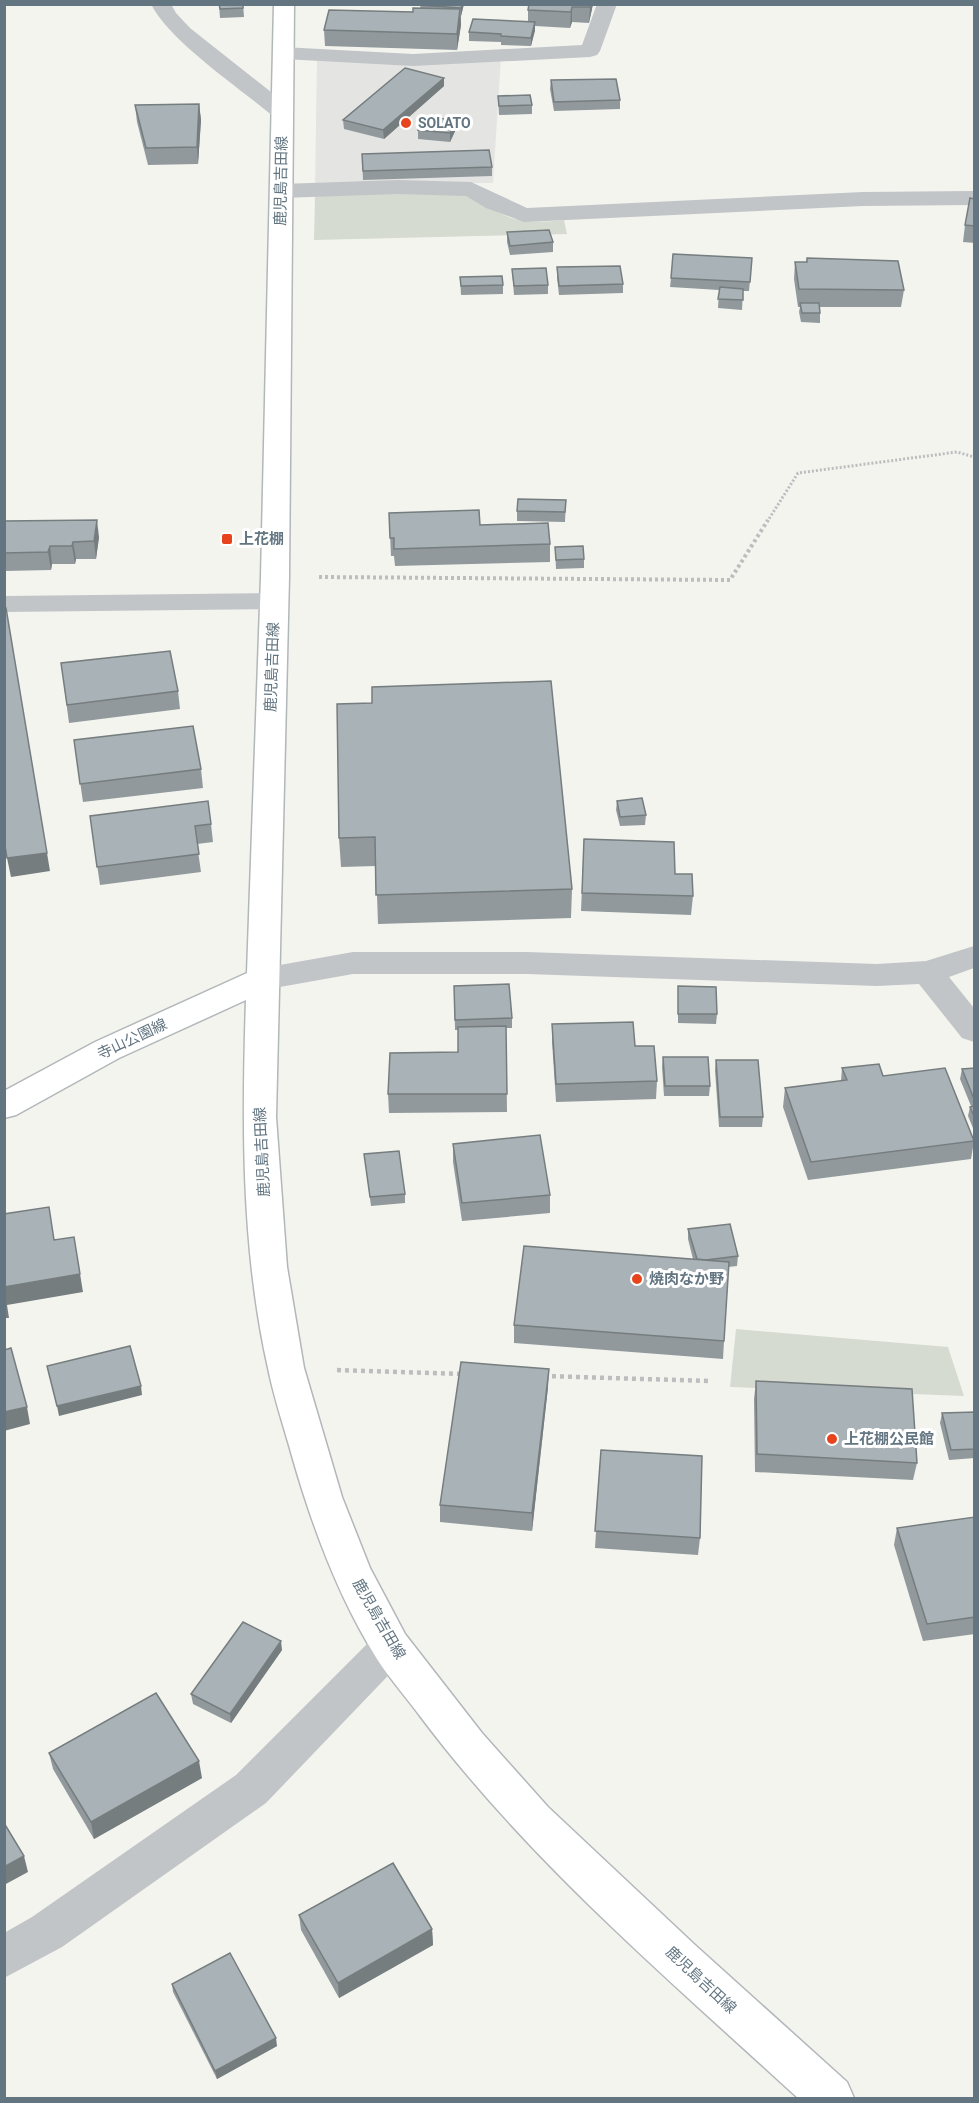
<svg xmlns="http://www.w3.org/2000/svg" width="979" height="2103" font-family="Roboto,'Noto Sans JP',sans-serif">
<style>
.built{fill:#e4e5e3}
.green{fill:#d5dbd0}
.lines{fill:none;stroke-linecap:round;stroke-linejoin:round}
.major-casing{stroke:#b2b7ba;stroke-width:3}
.path-far2{stroke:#bbbdbf;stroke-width:3;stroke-dasharray:2 2;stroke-linecap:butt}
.path-far1{stroke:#bbbdbf;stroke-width:4;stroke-dasharray:3 3;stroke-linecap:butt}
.path{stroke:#bbbdbf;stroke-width:4.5;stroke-dasharray:4 4;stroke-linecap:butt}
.minor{fill:#c1c5c8;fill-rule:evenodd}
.major{fill:#fff;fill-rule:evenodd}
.wall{fill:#91999d}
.shaded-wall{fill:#767d7f}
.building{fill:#a9b2b6;stroke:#767d7f;stroke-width:1.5}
.poi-dot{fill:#e7431c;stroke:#fff;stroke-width:2}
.labels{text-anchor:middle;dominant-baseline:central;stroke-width:6;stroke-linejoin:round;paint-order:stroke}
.far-poi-label{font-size:14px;font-weight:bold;fill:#627581;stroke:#fff;text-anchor:start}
.street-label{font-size:15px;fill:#627581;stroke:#fff}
.poi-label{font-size:15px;font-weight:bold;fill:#627581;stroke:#fff;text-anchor:start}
</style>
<rect width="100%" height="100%" fill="#f4f4ef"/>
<path class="built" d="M317,56L501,57L493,183L315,184Z"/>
<g class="green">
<path d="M466,191C506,219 514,225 564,220L567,234L314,240L315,195Z"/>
<path d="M736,1329L948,1347L964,1396L730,1387Z"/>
</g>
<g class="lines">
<defs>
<path id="major" d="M274,4H294L289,577L276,1117L287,1267L304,1368L342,1497L370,1568L405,1634L482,1733L548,1807L695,1945L847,2082L854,2098H798C666,1977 528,1860 420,1716C406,1697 390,1679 377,1659C338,1597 312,1526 292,1456C284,1427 274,1398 268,1368C241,1248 242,1122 246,1000L119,1058L16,1115L4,1118V1091L95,1042L247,973L261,577Z"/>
</defs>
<use href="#major" class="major-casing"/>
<path class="path-far2" d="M767,522L798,473L957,452L974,457"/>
<path class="path-far1" d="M319,577L730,580L768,520"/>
<g class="path">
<path d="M337,1370L462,1374"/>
<path d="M544,1376L710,1381"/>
</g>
<g class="minor">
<path d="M151,4H171L176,13L190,28L290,107L293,112L290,117H274C241,89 169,41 151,4Z"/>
<path d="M597,4H617L600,51L597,55L590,57L413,66L283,59L276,57L273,53L276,49L283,47L413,54L582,45Z"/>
<path d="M398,180L471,182L527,208L863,192L974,191V205L863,206L524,222L486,208L466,196L398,194L281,198L273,196L270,191L273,186L281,184Z"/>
<path d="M274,593L284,595L288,601L284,607L274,609L4,612V596Z"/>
<path d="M974,946V968L949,977L974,1008V1042L962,1038L919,984L877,986L527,974H353L263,990L252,987L247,979L252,971L263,968L353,952H527L877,964L926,961Z"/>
<path d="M391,1628L405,1634L411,1646L405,1658L266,1803L62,1947L4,1978V1933L32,1917L236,1775L377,1634Z"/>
</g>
<use href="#major" class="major"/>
</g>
<g class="wall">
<path d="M219,4H243L244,17L220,18Z"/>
<path d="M421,4H464L461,16V25L457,50L325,46L324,30L413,12L420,8Z"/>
<path d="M593,4L589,23L572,22L570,28L535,26L531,46L501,45V42L469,41V32L528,22V10Z"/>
<path d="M444,78V86L384,139L344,129L343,120Z"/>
<path d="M551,80L620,100V109L554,111L550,89Z"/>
<path d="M498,96L532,105V114L499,115Z"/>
<path d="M199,104L201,120L198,164L148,165L137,122L135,105Z"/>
<path d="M456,129L450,142L418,139V130Z"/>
<path d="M362,154L492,167V176L363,180Z"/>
<path d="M975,199V243L963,242L965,225Z"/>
<path d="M507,232L553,242V252L510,255L507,242Z"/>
<path d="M752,258L749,291H743L742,310L718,308L719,290L670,287L671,278Z"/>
<path d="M807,258L904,290L901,307H819L820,313V323L801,322L799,312L800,307H798L794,279L795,262H806Z"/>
<path d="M557,267L623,284V293L559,295L557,277Z"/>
<path d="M512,269L548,285V294L514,295Z"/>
<path d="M460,277L503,285V294L461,295Z"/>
<path d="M566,500L565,522L517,521V511Z"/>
<path d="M389,513L480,525L550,544V562L395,566L394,556H391Z"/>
<path d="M4,521L99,537L96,559H76L75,564H52L51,570L4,571Z"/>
<path d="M555,547L584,559V568L556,569Z"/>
<path d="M61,663L178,691L180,709L69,723Z"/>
<path d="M337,704L572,889L571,918L378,924L376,866L341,867L339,838Z"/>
<path d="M74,740L201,769L203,788L83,802Z"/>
<path d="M617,801L646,815L645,825L620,826L616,810Z"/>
<path d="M90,816L211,824L213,842L197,844L201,872L100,885Z"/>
<path d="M584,839L675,874L693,896L691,915L581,911Z"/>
<path d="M454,986L512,1018V1028H506L507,1112L389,1113L388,1094L458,1052V1030H455Z"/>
<path d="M678,986L717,1014L716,1024L678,1023Z"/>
<path d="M552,1024L635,1046L657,1081L656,1099L556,1102L552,1042Z"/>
<path d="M663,1057L710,1086L709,1096H664L662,1067Z"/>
<path d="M716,1060L763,1117L762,1127H719L715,1070Z"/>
<path d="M842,1068L883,1076L974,1141L971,1159L808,1180L783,1107L785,1088L841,1081Z"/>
<path d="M975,1068V1133L968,1116L970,1107L971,1106L960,1079L962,1069Z"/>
<path d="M453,1144L550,1195V1213L462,1221L453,1162Z"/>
<path d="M364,1154L405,1194V1203L371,1206Z"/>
<path d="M688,1229L738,1256L737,1266L728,1267L724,1341L723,1359L514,1343V1325L693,1259L688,1239Z"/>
<path d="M756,1381L917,1463L913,1480L755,1472L754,1399Z"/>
<path d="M548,1387L532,1531L440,1522V1505Z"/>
<path d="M975,1412V1458L949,1460L940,1423L942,1413Z"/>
<path d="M601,1450L700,1538L698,1555L595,1548Z"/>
<path d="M975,1517V1634L923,1641L894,1545L897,1528Z"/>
<path d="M282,1650L231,1723L193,1704L191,1694Z"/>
<path d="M49,1753L202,1778L94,1839L53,1769Z"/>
<path d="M299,1915L432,1929L433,1945L339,1998L301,1930Z"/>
<path d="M172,1984L277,2046L217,2079L173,1992Z"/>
</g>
<g class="shaded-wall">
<path d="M462,4H464L461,16V8Z"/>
<path d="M590,4H593L589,23L590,7Z"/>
<path d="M572,7V22L570,28L571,12Z"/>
<path d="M460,9L461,25L457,50V34Z"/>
<path d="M535,22V31L531,46V38Z"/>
<path d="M444,78V86L384,139L383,130Z"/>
<path d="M199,104L201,120L198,164L197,147Z"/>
<path d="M456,120V129L450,142V133Z"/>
<path d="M97,520L99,537L96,559L94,541Z"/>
<path d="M73,542L76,559L75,564L72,546Z"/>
<path d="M50,546L52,564L51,570L48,552Z"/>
<path d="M47,853L50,871L11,877L7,858Z"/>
<path d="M74,1237L83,1292L7,1305L9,1318H4V1287Z"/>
<path d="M549,1369L548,1387L532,1531V1513Z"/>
<path d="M141,1386L142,1395L59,1416L57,1406Z"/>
<path d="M27,1407L30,1424L4,1431V1412Z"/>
<path d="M281,1641L282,1650L231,1723L230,1714Z"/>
<path d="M199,1761L202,1778L94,1839L91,1822Z"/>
<path d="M24,1856L28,1872L4,1885V1867Z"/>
<path d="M432,1929L433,1945L339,1998L338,1983Z"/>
<path d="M276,2038L277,2046L217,2079L215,2071Z"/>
</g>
<g class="building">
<path d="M219,4H243V8L220,9Z"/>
<path d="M421,4H462L461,8L420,5Z"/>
<path d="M529,4H590V7H572L571,12L528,10Z"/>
<path d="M413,8L460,9L457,34L324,30L329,10L413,12Z"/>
<path d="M473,19L535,22L531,38L501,36V34L469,32Z"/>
<path d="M405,68L444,78L383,130L343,120Z"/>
<path d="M616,79L620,100L554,102L551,80Z"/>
<path d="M530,95L532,105L499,106L498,96Z"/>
<path d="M199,104L197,147L146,148L135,105Z"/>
<path d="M425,117L456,120L450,133L418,130Z"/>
<path d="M489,150L492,167L363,171L362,154Z"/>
<path d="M970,198L975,199V226L965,225Z"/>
<path d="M549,230L553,242L510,246L507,232Z"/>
<path d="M673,254L752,258L750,282L671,278Z"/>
<path d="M807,258L898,261L904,290L799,289L795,262H807Z"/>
<path d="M620,266L623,284L559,286L557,267Z"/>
<path d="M546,268L548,285L514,286L512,269Z"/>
<path d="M502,276L503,285L461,286L460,277Z"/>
<path d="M720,287L743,289V300L718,299Z"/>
<path d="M800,303H819L820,313H802Z"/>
<path d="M518,499L566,500L565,512L517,511Z"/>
<path d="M479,510L480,525L548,523L550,544L394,549V538H390L389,513Z"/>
<path d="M97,520L94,541L73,542L72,546H50L48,552L4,553V521Z"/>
<path d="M583,546L584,559L556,560L555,547Z"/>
<path d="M4,608H6L47,853L7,858L4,839Z"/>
<path d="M170,651L178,691L67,705L61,663Z"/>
<path d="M551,681L572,889L376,895L375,837L339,838L337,704L372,703V687Z"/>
<path d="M193,726L201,769L80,784L74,740Z"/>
<path d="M642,798L646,815L620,817L617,801Z"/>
<path d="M208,801L211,824L195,826L199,854L97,867L90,816Z"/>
<path d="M584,839L674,842L675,874H692L693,896L582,893Z"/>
<path d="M509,984L512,1018L455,1020L454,986Z"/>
<path d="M678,986L716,987L717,1014H678Z"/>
<path d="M633,1022L635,1046H654L657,1081L556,1084L552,1024Z"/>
<path d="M506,1026L507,1094H388L390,1053L458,1052V1027Z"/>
<path d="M663,1057H708L710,1086H665Z"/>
<path d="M716,1060H758L763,1117H720Z"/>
<path d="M879,1064L883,1076L945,1068L974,1141L811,1162L785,1088L847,1080L842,1068Z"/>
<path d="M975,1068V1099H974L962,1069Z"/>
<path d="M975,1106V1118L970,1107Z"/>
<path d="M540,1135L550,1195L462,1203L453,1144Z"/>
<path d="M399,1151L405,1194L370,1197L364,1154Z"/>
<path d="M49,1207L54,1240L74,1237L80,1274L4,1287V1214Z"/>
<path d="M730,1224L738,1256L706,1260L697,1259L688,1229Z"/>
<path d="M524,1246L729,1262L724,1341L514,1325Z"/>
<path d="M130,1346L141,1386L57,1406L47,1366Z"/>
<path d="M11,1348L27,1407L4,1412V1350Z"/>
<path d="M461,1362L549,1369L532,1513L440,1505Z"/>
<path d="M756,1381L912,1389L917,1463L757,1454Z"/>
<path d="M975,1412V1449L951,1450L942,1413Z"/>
<path d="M601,1450L702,1456L700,1538L595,1531Z"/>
<path d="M975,1517V1617L927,1624L897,1528Z"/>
<path d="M243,1622L281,1641L230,1714L191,1694Z"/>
<path d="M156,1693L199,1761L91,1822L49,1753Z"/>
<path d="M4,1823L24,1856L4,1867Z"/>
<path d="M393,1863L432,1929L338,1983L299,1915Z"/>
<path d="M230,1953L276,2038L215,2071L172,1984Z"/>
</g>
<g class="poi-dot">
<circle cx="406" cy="123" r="6"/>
<rect x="221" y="533" width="12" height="12" rx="3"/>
<circle cx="637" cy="1279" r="6"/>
<circle cx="832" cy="1439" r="6"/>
</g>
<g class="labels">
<g class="far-poi-label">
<text x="418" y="123">SOLATO</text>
</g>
<g class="street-label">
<text transform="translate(281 181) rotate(-89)">鹿児島吉田線</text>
<text transform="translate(272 667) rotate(-88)">鹿児島吉田線</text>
<text transform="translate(132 1039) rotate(-25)">寺山公園線</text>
<text transform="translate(262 1152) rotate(-93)">鹿児島吉田線</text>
<text transform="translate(379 1619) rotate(60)">鹿児島吉田線</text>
<text transform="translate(701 1980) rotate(43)">鹿児島吉田線</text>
</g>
<g class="poi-label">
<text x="239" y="539">上花棚</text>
<text x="649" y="1279">焼肉なか野</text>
<text x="844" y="1439">上花棚公民館</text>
</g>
</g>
<rect width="979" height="2103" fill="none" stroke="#627581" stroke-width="12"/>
</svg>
